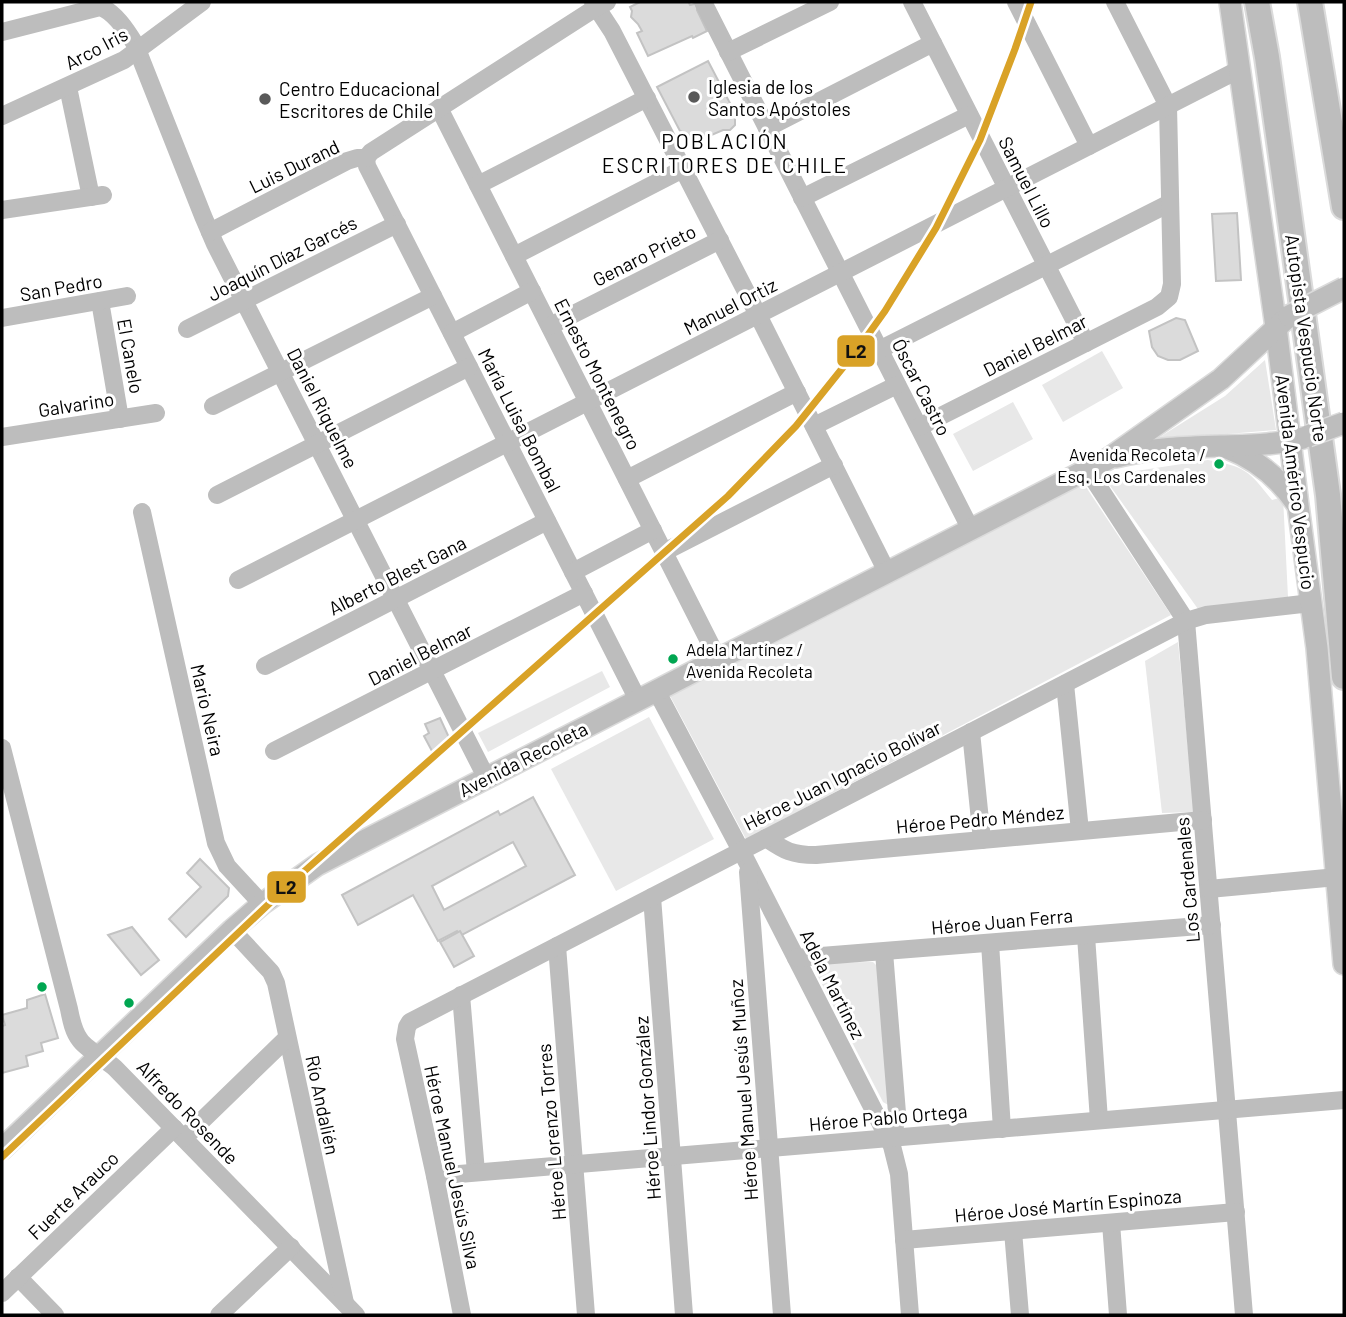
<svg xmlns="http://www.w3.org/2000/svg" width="1346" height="1317" font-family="Barlow,sans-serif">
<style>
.green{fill:#e8e8e8}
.building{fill:#dbdbdb;stroke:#c3c3c3;stroke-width:2;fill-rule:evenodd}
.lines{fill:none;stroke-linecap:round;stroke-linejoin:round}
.major-casing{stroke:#dbdbdb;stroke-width:24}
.highway-casing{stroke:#dbdbdb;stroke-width:28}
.minor{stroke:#bdbdbd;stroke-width:18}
.major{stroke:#bdbdbd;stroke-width:21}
.highway{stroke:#bdbdbd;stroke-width:24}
.major-bridge-casing{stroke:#dbdbdb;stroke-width:24;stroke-linecap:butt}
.major-bridge{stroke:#bdbdbd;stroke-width:21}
.metro-1-casing{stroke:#fff;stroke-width:12}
.metro-1{stroke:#d9a227;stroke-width:7}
.poi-dot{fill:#595959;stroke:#fff;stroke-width:2.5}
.bus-dot{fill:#00a651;stroke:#fff;stroke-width:2.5}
.labels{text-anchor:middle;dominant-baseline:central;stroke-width:6;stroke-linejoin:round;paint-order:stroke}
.bus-label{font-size:17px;fill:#000;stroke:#fff;text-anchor:end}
.street-label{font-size:19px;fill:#000;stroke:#fff}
.poi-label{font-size:19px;fill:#000;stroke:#fff;text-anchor:start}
.neighbourhood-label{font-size:21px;letter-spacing:2px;fill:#000;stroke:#fff}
.line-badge{stroke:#fff;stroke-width:2.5}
.pale-badge-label{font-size:19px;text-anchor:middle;font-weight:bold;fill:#111}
</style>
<rect width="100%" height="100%" fill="#fff"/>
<g class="green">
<path d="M1102,351L1123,388L1063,422L1042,385Z"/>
<path d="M1265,360L1276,430L1155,440L1225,396Z"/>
<path d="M1013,402L1033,439L973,471L953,434Z"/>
<path d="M1208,460C1246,467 1248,470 1272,500L1283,497L1288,597L1198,609L1103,476Z"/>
<path d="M1084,484L1171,615L746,839L669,694Z"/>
<path d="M1178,642L1194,812L1162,813L1145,661Z"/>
<path d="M602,671L610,687L488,752L478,733Z"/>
<path d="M649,717L714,839L616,891L551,769Z"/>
<path d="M873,962L879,968L890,1106L883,1102L811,963Z"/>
</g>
<g class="building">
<path d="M640,2H690L689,3L690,5L698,3L697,10L707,31L693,38L692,36L648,56L637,33L642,31L638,24L631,17L632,11L630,7Z"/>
<path d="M708,61L732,107L730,114L735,117V125L730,130H723L700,140L680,131L657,87Z"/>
<path d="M1237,213L1241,280L1216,281L1212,214Z"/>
<path d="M1176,318L1185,320L1198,351L1180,360H1168L1158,356L1152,347L1149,331Z"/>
<path d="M440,718L452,744L433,753L424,736L429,733L425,724Z"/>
<path d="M533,797L575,875L460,936L457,931L438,941L413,895L358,925L342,895L498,811L500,815ZM513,842L526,866L444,910L432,886Z"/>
<path d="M200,859L229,888L228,896L186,937L169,919L201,887L187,873Z"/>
<path d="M132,927L159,960L141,975L108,935Z"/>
<path d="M460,931L474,956L454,967L440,942Z"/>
<path d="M45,994L58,1038L41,1043L43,1051L26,1056L28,1066L2,1073V1026L5,1025L2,1015L27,1008V1000Z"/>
</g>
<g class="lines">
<defs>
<g id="major">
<path d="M1230,2L1276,327L1298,505L1317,648L1344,964"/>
<path d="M1227,448C1256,459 1278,477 1296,503"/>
<path d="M1116,457C1151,448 1186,447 1221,446C1249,445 1276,445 1303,438"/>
<path d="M2,1149L232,930L262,904L317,865L1108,459L1221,379L1289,316"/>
</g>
<g id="highway">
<path d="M1257,2L1267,57L1287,198L1328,495L1344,677"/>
<path d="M1310,2L1344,207"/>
</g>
</defs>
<use href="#major" class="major-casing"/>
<use href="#highway" class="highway-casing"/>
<g class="minor">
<path d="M593,2L612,31L758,315L887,572"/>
<path d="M703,2L971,530"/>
<path d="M912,2L1086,343"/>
<path d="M1016,2L1089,146"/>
<path d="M2,32L100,7C114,11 127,31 135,44L203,216L215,244L486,777"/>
<path d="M728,52L830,2"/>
<path d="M68,87L91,197"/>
<path d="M439,108L718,659"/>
<path d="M2,116L124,60L202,2"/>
<path d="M767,128L933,43"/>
<path d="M366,158L367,166L638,700"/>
<path d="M478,185L647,98"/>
<path d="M802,198L969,115"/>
<path d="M2,210L103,195"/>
<path d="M210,232L347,161L357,158H366L371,152L597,7L607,2"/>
<path d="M514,256L683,169"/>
<path d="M100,301L120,419"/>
<path d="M2,318L127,296"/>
<path d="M550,326L720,240"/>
<path d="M187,329L397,224"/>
<path d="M452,333L532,291"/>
<path d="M879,350L1170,203"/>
<path d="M213,406L433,296"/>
<path d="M814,426L897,385"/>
<path d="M919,427L1157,307L1169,297L1172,284L1168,106L1115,2"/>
<path d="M2,437L156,413"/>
<path d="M1087,469L1186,621L1244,1315"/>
<path d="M627,479L797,392"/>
<path d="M217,495L469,367"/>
<path d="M142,512L216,843L227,866L262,904"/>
<path d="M664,552L834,465"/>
<path d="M573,572L653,530"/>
<path d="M238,580L1240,69"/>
<path d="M265,666L547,521"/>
<path d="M1065,684L1080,831"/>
<path d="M656,690L747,862L892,1146L899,1174L910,1315"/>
<path d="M971,732L982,840"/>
<path d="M2,748L69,1009C71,1019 73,1031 80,1040C85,1048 107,1061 115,1068L356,1315"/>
<path d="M274,751L584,593"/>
<path d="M766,838C785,851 792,855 816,855L1203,820"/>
<path d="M748,872L782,1315"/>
<path d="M1209,889L1337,877"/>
<path d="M652,897L684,1315"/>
<path d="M232,930L271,972L276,983L345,1303"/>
<path d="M1086,936L1099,1120"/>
<path d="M990,943L1002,1129"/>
<path d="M557,946L586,1315"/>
<path d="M884,952L897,1113L895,1126L888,1137"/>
<path d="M796,958L1212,925"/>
<path d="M461,995L476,1172"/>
<path d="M184,1138L287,1038"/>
<path d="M435,1176L1344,1100"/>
<path d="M1111,1223L1118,1315"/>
<path d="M1013,1231L1020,1315"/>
<path d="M904,1240L1236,1212"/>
<path d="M18,1277L55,1315"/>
<path d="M2,1293L174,1128"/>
<path d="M219,1315L291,1247"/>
<path d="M462,1315L435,1176L405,1039L407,1027L410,1022L1186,621L1206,615L1311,603"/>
</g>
<use href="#major" class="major"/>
<use href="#highway" class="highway"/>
<defs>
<g id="major-bridge">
<path d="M1289,316L1344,288"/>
<path d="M1308,436L1344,423"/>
</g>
</defs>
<use href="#major-bridge" class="major-bridge-casing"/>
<use href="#major-bridge" class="major-bridge"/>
<defs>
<path id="metro-1" d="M2,1157L291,883L728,496L796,426L857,350L885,311L936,228L980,140L1015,49L1031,2"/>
</defs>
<use href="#metro-1" class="metro-1-casing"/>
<use href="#metro-1" class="metro-1"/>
</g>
<g class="poi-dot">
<circle cx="694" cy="97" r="7"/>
<circle cx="265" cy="99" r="7"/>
</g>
<g class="bus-dot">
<circle cx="1219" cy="464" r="6"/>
<circle cx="673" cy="659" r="6"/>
<circle cx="42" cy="987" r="6"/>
<circle cx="129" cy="1003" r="6"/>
</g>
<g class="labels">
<g class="bus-label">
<text x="1206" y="454">Avenida Recoleta /<tspan x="1206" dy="22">Esq. Los Cardenales</tspan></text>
<text x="686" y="649" text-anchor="start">Adela Martínez /<tspan x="686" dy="22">Avenida Recoleta</tspan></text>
</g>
<g class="street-label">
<text transform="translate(96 48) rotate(-28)">Arco Iris</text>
<text transform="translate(294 166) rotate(-26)">Luis Durand</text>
<text transform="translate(1027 182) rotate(63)">Samuel Lillo</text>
<text transform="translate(644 255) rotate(-27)">Genaro Prieto</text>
<text transform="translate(282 258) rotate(-27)">Joaquín Díaz Garcés</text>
<text transform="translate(61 287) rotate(-10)">San Pedro</text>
<text transform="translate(730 306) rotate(-27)">Manuel Ortiz</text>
<text transform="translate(1307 338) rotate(82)">Autopista Vespucio Norte</text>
<text transform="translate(1035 345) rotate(-27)">Daniel Belmar</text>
<text transform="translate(131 356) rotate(80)">El Canelo</text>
<text transform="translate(598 374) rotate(63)">Ernesto Montenegro</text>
<text transform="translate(922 387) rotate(63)">Óscar Castro</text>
<text transform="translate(76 404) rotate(-9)">Galvarino</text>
<text transform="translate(323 408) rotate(63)">Daniel Riquelme</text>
<text transform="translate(520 420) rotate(63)">María Luisa Bombal</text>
<text transform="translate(1296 482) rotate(83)">Avenida Américo Vespucio</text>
<text transform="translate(397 575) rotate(-27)">Alberto Blest Gana</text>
<text transform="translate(420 654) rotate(-27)">Daniel Belmar</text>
<text transform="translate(208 710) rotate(77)">Mario Neira</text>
<text transform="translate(523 759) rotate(-27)">Avenida Recoleta</text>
<text transform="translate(842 775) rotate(-27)">Héroe Juan Ignacio Bolívar</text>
<text transform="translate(980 819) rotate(-5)">Héroe Pedro Méndez</text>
<text transform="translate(1187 880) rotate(-95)">Los Cardenales</text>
<text transform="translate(1002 921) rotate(-5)">Héroe Juan Ferra</text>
<text transform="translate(833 984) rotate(63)">Adela Martínez</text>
<text transform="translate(743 1090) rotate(-94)">Héroe Manuel Jesús Muñoz</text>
<text transform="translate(323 1105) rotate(78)">Río Andalién</text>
<text transform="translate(647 1108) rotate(-94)">Héroe Lindor González</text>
<text transform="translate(188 1112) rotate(46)">Alfredo Rosende</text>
<text transform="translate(888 1117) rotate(-5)">Héroe Pablo Ortega</text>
<text transform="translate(551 1132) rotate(-95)">Héroe Lorenzo Torres</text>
<text transform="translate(453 1167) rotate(78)">Héroe Manuel Jesús Silva</text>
<text transform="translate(73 1195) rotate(-44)">Fuerte Arauco</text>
<text transform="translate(1068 1205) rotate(-5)">Héroe José Martín Espinoza</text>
</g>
<g class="poi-label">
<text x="708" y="86">Iglesia de los<tspan x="708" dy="22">Santos Apóstoles</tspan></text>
<text x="279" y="88">Centro Educacional<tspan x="279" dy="22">Escritores de Chile</tspan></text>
</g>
<g class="neighbourhood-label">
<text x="725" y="140">POBLACIÓN<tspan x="725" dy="24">ESCRITORES DE CHILE</tspan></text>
</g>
</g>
<g class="line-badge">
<rect x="836" y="334" width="40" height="34" rx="7" fill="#d9a227"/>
<rect x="266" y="870" width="41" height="34" rx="7" fill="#d9a227"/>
</g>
<g class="pale-badge-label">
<text x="856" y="358">L2</text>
<text x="286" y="894">L2</text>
</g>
<rect width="1346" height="1317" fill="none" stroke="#000000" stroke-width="7"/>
</svg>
